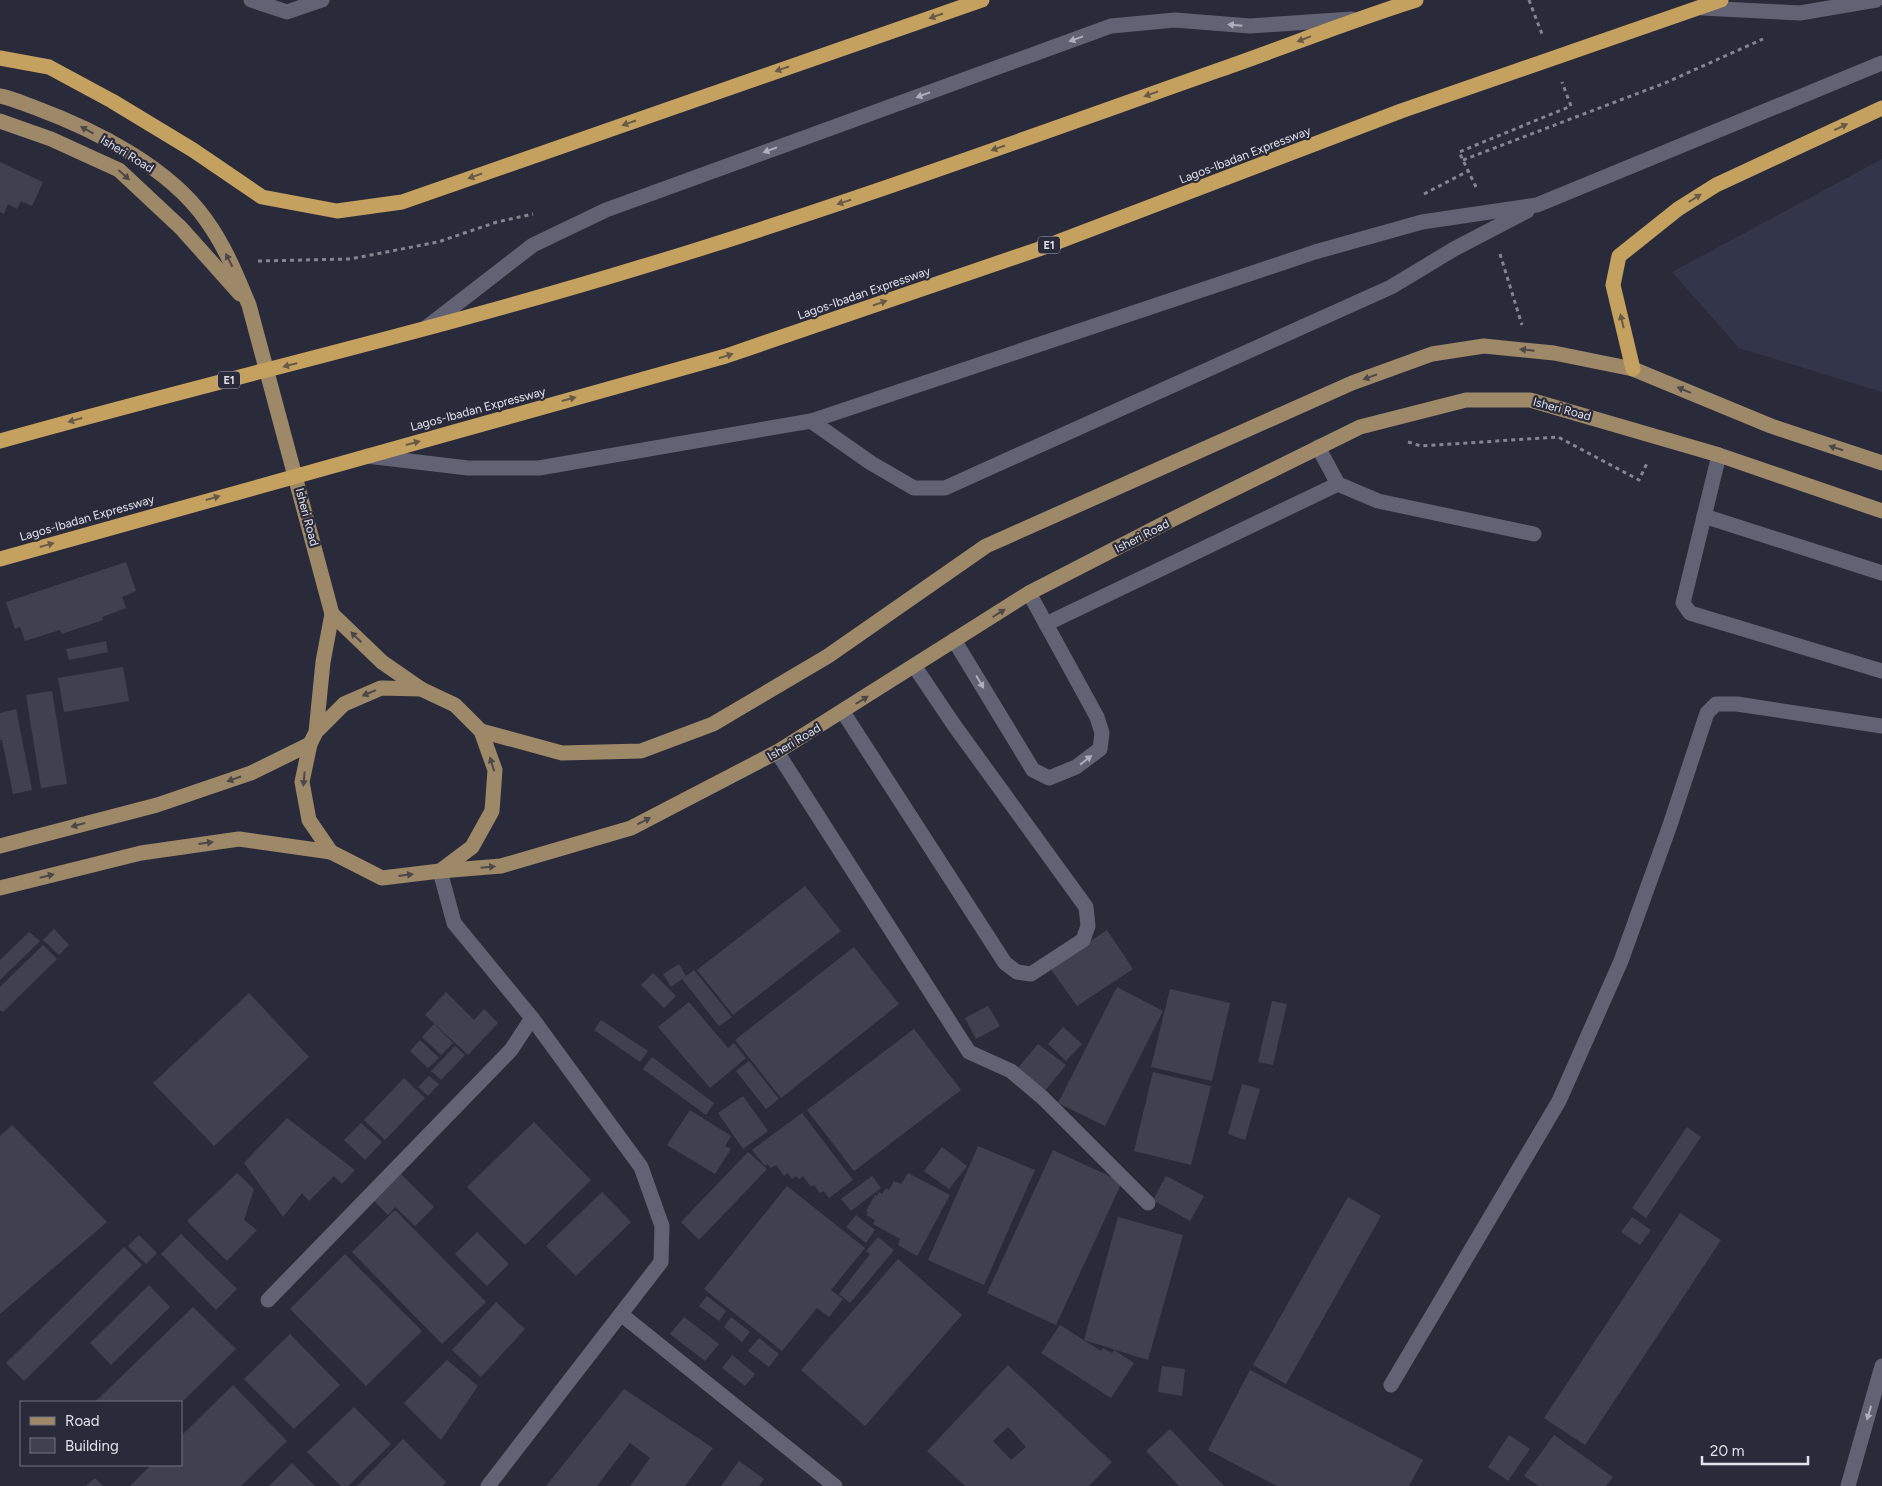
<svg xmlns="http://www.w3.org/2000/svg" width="1882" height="1486" font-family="Figtree,sans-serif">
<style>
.built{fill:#333549}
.building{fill:#3f4151;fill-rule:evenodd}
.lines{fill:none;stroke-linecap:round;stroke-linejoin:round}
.path{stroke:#848591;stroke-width:3;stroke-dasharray:4 4;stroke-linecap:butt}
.minor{stroke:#616374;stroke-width:15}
.major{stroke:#9d8868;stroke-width:15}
.highway{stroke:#c5a160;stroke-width:15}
.oneway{fill:#685a49}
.oneway2{fill:#aeafbc}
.oneway3{fill:#4c4748}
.labels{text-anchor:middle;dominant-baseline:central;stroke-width:4.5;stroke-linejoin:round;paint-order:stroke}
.shield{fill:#2a2b3a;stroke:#aaabb7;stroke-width:1}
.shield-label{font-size:11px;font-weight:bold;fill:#e1e2ec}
.street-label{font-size:12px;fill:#e1e2ec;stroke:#2a2b3a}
</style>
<rect width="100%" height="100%" fill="#2a2b3a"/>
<path class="built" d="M1882,159V392L1739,348L1672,272Z"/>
<g class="building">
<path d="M0,162L43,182L32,206L21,201L17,209L8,204L4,214L0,212Z"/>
<path d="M126,562L136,591L122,597L126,608L102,617L103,620L62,634L60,630L25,641L20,627L15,629L6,602Z"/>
<path d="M106,641L108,652L69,660L66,649Z"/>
<path d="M123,667L129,701L64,712L58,678Z"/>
<path d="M52,691L67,784L41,788L26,695Z"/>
<path d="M16,709L32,790L13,794L2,740H0V713Z"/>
<path d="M805,886L841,931L733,1015L697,970Z"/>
<path d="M54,929L69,945L59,955L43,940Z"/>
<path d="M1107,930L1133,969L1077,1006L1050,968Z"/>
<path d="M29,932L40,941L0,980V960Z"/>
<path d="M43,945L57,959L3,1012L0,1010V987Z"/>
<path d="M854,947L899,1004L781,1098L735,1040Z"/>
<path d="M679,964L686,976L671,987L663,974Z"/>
<path d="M694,970L732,1017L719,1026L682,979Z"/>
<path d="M653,973L676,996L664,1008L641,985Z"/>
<path d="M1117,987L1163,1011L1105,1126L1058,1103Z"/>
<path d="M1170,989L1230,1003L1212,1081L1151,1067Z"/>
<path d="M446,992L474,1020L484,1009L498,1023L468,1055L425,1015Z"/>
<path d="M249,993L309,1057L214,1146L153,1083Z"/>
<path d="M1272,1001L1287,1004L1273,1065L1258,1062Z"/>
<path d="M689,1002L728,1048L734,1043L746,1058L710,1088L658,1027Z"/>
<path d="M988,1006L1000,1026L976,1039L965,1018Z"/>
<path d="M601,1020L648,1051L640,1062L594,1030Z"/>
<path d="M434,1024L453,1043L441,1055L422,1037Z"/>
<path d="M1063,1027L1082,1044L1066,1061L1048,1044Z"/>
<path d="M914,1029L961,1090L854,1171L807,1110Z"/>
<path d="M420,1040L439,1058L428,1068L410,1051Z"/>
<path d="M1038,1044L1066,1065L1044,1092L1017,1069Z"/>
<path d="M455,1046L465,1055L441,1080L431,1071Z"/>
<path d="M652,1057L714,1103L706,1115L643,1069Z"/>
<path d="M749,1061L779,1099L766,1109L736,1071Z"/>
<path d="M1153,1072L1211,1086L1191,1165L1134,1151Z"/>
<path d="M429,1076L439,1084L428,1096L418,1087Z"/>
<path d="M404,1078L425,1098L385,1140L364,1120Z"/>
<path d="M1242,1084L1260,1089L1245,1140L1228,1134Z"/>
<path d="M743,1096L768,1131L743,1149L718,1113Z"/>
<path d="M690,1110L731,1136L725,1146L731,1149L715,1174L667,1145Z"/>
<path d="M802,1113L853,1180L829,1198L824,1191L820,1193L814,1185L811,1187L803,1176L799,1179L796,1176L792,1179L788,1173L784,1176L776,1165L771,1168L767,1164L765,1166L752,1150Z"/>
<path d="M287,1118L355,1170L342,1184L334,1176L309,1201L302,1193L283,1217L244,1163Z"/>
<path d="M534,1122L591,1180L525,1245L467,1187Z"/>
<path d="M361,1123L382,1142L365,1160L344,1140Z"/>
<path d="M12,1125L107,1222L0,1314V1136Z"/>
<path d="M1687,1127L1701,1137L1646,1218L1632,1208Z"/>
<path d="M978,1146L1035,1170L984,1285L928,1260Z"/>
<path d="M942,1147L967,1166L949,1189L924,1171Z"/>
<path d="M1053,1150L1122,1182L1056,1325L987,1293Z"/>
<path d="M748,1152L767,1169L699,1240L681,1222Z"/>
<path d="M398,1171L434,1207L415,1226L395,1207L388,1215L371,1198Z"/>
<path d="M237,1173L254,1189L244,1220L257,1230L227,1261L187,1221Z"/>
<path d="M908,1173L950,1195L917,1256L898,1245L900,1239L873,1224L875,1220L866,1215L868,1212L866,1211L875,1195L877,1196L879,1192L882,1194L886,1188L889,1190L894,1181L901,1184Z"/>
<path d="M872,1176L881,1188L851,1211L841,1199Z"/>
<path d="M1166,1176L1204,1196L1190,1221L1153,1200Z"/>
<path d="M787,1186L865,1248L831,1290L843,1299L829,1317L817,1308L782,1351L704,1289Z"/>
<path d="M602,1192L631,1222L576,1276L546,1246Z"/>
<path d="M1348,1197L1381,1216L1286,1384L1253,1365Z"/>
<path d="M395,1210L486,1302L442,1344L352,1252Z"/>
<path d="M1680,1213L1721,1240L1585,1445L1544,1418Z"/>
<path d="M856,1215L875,1230L866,1243L846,1227Z"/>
<path d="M1118,1217L1183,1235L1148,1360L1084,1340Z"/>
<path d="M1632,1217L1651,1230L1640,1245L1621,1232Z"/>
<path d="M477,1232L509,1264L487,1286L455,1254Z"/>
<path d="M181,1234L237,1289L216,1310L161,1254Z"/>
<path d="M139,1235L157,1253L146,1264L128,1246Z"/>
<path d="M878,1237L894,1250L850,1303L839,1294L870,1254L866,1251Z"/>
<path d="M124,1247L142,1265L24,1381L6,1363Z"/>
<path d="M345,1254L422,1331L366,1386L290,1309Z"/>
<path d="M898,1259L962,1315L865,1426L801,1370Z"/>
<path d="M149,1285L170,1307L111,1365L90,1343Z"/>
<path d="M707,1296L726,1311L719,1321L699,1306Z"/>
<path d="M496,1302L525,1329L481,1377L452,1350Z"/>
<path d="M193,1307L236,1349L182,1402H95Z"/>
<path d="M684,1317L719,1344L705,1361L670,1334Z"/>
<path d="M731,1317L750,1332L742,1342L724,1327Z"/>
<path d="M1060,1325L1101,1351L1103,1348L1112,1353L1114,1350L1134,1363L1111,1398L1041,1353Z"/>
<path d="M290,1334L340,1385L294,1429L244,1379Z"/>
<path d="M759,1338L779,1354L769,1367L748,1351Z"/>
<path d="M732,1355L755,1374L745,1386L722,1368Z"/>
<path d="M447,1360L478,1386L441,1440L404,1403Z"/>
<path d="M1008,1365L1112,1462L1089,1486H965L927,1451ZM1008,1427L1026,1447L1011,1460L993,1441Z"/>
<path d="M1162,1366L1185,1369L1182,1396L1158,1392Z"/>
<path d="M1250,1370L1423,1460L1409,1486H1277L1208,1450Z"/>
<path d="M233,1385L287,1441L241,1486H130L151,1465H181V1436Z"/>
<path d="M624,1389L713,1448L685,1486H630L650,1458L630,1443L597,1486H546Z"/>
<path d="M354,1407L391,1444L348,1486H341L307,1452Z"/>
<path d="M1170,1429L1224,1486H1179L1146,1451Z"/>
<path d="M1509,1435L1530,1449L1508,1481L1488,1467Z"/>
<path d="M1554,1435L1613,1477L1606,1486H1539L1524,1476Z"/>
<path d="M403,1439L446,1482L443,1486H357Z"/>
<path d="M739,1461L764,1479L759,1486H721Z"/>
<path d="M292,1463L315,1486H269Z"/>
<path d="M95,1478L103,1486H86Z"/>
</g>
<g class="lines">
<g class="path">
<path d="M1529,0L1542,34"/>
<path d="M1463,160L1665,83L1763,39"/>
<path d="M1476,187L1459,152L1571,106L1562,82"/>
<path d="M1424,194L1468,171"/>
<path d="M1500,254L1522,325"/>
<path d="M258,261L350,259L438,242L497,222L533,214"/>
<path d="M1408,442L1421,446L1558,437L1639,480L1648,461"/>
</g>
<g class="minor">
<path d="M251,0L287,12L322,0"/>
<path d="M1702,8L1800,13L1876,0"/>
<path d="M427,327L533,245L606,210L1111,26L1175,20L1250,26L1352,19"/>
<path d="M811,421L871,463L914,488H945L1391,287L1454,249L1527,211"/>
<path d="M1318,447L1338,484L1378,501L1534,534"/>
<path d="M1719,455L1683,603L1690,613L1882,671"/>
<path d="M367,456L468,468H539L811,421L1315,252L1422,222L1537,205L1882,63"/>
<path d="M1704,516L1882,573"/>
<path d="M1046,624L1338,484"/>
<path d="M954,640L1033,770L1049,778L1076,767L1100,749L1102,733L1097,717L1029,593"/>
<path d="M843,712L1005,963L1017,972L1031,974L1083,940L1088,926L1086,907L954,725L915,667"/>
<path d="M777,752L969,1052L1011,1071L1043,1098L1148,1203"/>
<path d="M440,871L454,923L532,1018L641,1167L662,1226L661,1262L488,1486"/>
<path d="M268,1300L511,1050L532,1018"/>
<path d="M622,1315L835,1486"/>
<path d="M1391,1385L1559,1101L1621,961L1670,825L1707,713L1716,704H1737L1882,726"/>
<path d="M1848,1486L1882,1366"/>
</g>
<g class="major">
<path d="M0,96C12,98 24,104 36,108C95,130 169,167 206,220C225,246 237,276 249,305L332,614L323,662L316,732L310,744L302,782L309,820L331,852L382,878L440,871L472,847L492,811L495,770L481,731L455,705L421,689L381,688L344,704L316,732"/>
<path d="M0,121L51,139L119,170L181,228L240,294"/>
<path d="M332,614L382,662L421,689"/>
<path d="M481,731L562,753L641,751L713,724L828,656L986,546L1352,383L1432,354L1484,346L1554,353L1633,369L1771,426L1882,463"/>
<path d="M0,846L157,805L251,773L310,744"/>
<path d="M440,871L501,866L631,828L777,752L1029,593L1171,520L1360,427L1466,400H1530L1719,455L1882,511"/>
<path d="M0,888L141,853L239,839L331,852"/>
</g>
<g class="highway">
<path d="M0,58L49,67L112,101L193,150L262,197L337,211L402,202L982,0"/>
<path d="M1633,369L1613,285L1619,256L1678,209L1716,185L1882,108"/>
<path d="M0,441C213,381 429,332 641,267C836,208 1027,138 1219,70C1285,47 1349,21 1416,0"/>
<path d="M0,559L726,356L1039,249L1401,111L1721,0"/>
</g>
</g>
<defs><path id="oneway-solid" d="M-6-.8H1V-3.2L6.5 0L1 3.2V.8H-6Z" transform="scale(1.25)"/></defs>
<g class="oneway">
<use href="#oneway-solid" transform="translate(936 16) rotate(161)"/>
<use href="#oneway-solid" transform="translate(1304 39) rotate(158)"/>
<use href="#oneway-solid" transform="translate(782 69) rotate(161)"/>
<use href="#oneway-solid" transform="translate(1151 94) rotate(161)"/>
<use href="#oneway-solid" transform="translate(629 123) rotate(161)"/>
<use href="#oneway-solid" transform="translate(1841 127) rotate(-25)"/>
<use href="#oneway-solid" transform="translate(998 148) rotate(161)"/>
<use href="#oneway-solid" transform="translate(475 176) rotate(161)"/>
<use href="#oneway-solid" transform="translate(1695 198) rotate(-32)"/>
<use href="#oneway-solid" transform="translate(844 202) rotate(162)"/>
<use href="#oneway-solid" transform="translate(880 303) rotate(-19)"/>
<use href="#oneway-solid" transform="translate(1622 321) rotate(-103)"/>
<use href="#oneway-solid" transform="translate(726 356) rotate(-17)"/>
<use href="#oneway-solid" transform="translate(290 365) rotate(166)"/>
<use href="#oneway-solid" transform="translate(569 399) rotate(-15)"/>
<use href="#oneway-solid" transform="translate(75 420) rotate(164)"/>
<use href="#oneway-solid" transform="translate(413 443) rotate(-15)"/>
<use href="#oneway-solid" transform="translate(213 498) rotate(-16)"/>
<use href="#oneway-solid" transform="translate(47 545) rotate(-16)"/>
</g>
<g class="oneway2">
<use href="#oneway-solid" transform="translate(1235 25) rotate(-175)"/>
<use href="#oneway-solid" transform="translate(1076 39) rotate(160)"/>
<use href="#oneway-solid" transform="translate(923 95) rotate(160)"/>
<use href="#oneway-solid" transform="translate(770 150) rotate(160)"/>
<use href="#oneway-solid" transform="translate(980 682) rotate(59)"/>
<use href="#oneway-solid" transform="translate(1086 760) rotate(-38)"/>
<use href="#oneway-solid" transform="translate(1869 1413) rotate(106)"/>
</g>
<g class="oneway3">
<use href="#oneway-solid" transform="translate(87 130) rotate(-151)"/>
<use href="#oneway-solid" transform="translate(124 175) rotate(42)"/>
<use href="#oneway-solid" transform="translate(229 260) rotate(-117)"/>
<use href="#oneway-solid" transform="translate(1527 350) rotate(-174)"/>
<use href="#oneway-solid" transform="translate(1370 377) rotate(160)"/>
<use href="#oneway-solid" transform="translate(1684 390) rotate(-157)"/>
<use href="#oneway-solid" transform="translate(1836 448) rotate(-162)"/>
<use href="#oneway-solid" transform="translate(999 613) rotate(-32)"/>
<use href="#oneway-solid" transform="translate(356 637) rotate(-136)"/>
<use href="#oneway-solid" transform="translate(369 693) rotate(157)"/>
<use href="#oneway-solid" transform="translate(862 700) rotate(-32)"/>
<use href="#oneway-solid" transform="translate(492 764) rotate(-107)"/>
<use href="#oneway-solid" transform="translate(234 779) rotate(161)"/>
<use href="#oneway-solid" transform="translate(304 779) rotate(95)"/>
<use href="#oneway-solid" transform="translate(644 821) rotate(-27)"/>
<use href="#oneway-solid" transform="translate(78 825) rotate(165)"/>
<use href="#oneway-solid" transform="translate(206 843) rotate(-8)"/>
<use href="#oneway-solid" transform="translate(488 867) rotate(-5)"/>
<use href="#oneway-solid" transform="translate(406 875) rotate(-7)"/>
<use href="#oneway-solid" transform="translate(47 876) rotate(-14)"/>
</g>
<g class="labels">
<g class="shield">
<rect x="1038" y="236.5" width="22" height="17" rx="4"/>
<rect x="218" y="371.5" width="22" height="17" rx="4"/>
</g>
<g class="shield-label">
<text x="1049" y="245">E1</text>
<text x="229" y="380">E1</text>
</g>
<g class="street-label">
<text transform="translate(127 154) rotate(31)">Isheri Road</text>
<text transform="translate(1245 155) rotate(-21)">Lagos-Ibadan Expressway</text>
<text transform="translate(864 293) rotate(-19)">Lagos-Ibadan Expressway</text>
<text transform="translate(478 409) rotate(-15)">Lagos-Ibadan Expressway</text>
<text transform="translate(1562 409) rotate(15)">Isheri Road</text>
<text transform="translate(307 517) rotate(75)">Isheri Road</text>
<text transform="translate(87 518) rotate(-16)">Lagos-Ibadan Expressway</text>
<text transform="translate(1142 536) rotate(-27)">Isheri Road</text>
<text transform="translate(794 742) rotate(-31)">Isheri Road</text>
</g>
</g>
<rect x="20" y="1401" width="162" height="65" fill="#2a2b3a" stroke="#737481"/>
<rect x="30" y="1417" width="25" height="8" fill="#9d8868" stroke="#737481"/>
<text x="65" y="1426" font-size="15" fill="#e1e2ec">Road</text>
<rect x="30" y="1438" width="25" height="15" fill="#3f4151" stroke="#737481"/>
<text x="65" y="1451" font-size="15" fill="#e1e2ec">Building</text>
<path d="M1702 1456v8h106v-8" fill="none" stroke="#e1e2ec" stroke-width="2.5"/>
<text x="1710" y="1456" font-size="15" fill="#e1e2ec" stroke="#2a2b3a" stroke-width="4" paint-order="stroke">20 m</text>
</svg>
